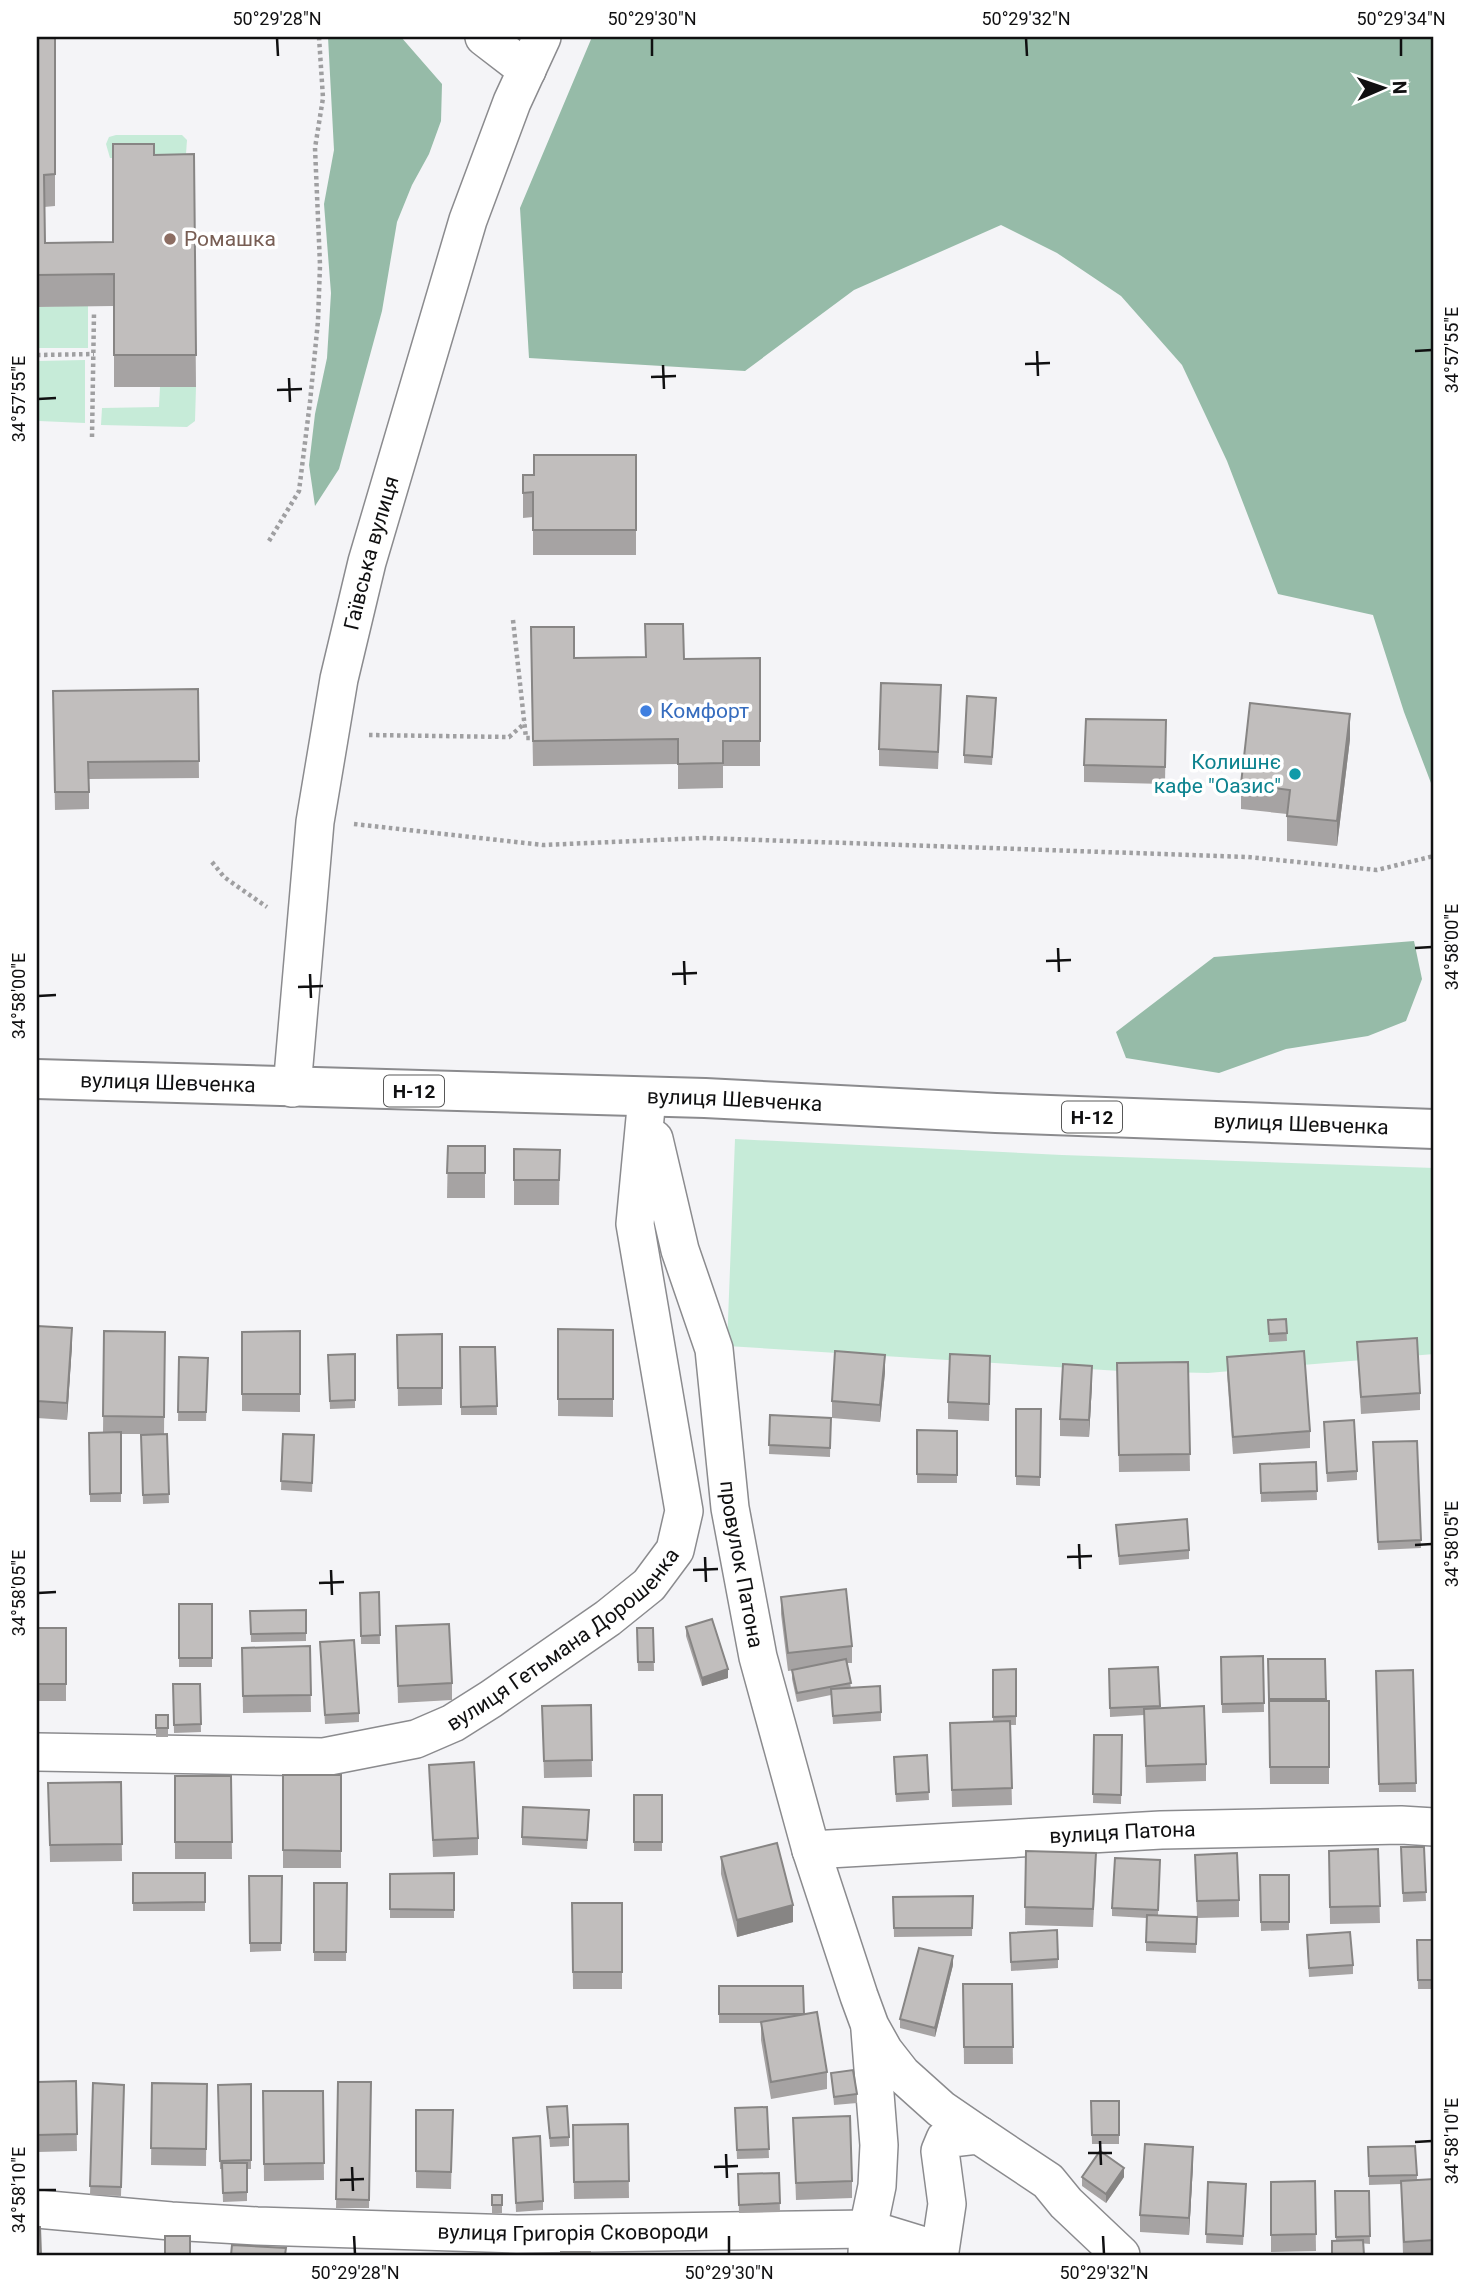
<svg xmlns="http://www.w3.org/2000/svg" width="1471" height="2292" font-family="Roboto,sans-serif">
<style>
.green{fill:#c6ebd8}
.forest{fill:#96bba8}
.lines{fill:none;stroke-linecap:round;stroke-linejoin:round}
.street-casing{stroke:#8b8b8e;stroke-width:40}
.primary-casing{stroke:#8b8b8e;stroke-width:42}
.path{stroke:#9f9fa1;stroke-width:4.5;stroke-dasharray:3.5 3.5;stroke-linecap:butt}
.street{stroke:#fff;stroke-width:37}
.primary{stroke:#fff;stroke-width:38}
.wall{fill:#a6a3a3}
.shaded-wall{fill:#878584}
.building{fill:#c1bebd;stroke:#878584;stroke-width:2}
.ticks{fill:none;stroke:#101011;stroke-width:2.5}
.education-dot{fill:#8d6e63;stroke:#fff;stroke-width:2.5}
.shop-dot{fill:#3f7fe0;stroke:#fff;stroke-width:2.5}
.culture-dot{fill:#0f9aa8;stroke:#fff;stroke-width:2.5}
.labels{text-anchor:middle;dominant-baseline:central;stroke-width:7;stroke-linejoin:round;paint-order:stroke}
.shield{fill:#fff;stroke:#585858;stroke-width:2}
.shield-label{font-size:19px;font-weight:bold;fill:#101011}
.education-label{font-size:21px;fill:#785e54;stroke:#fff;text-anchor:start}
.street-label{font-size:21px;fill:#101011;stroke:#fff}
.shop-label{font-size:21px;fill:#366cbe;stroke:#fff;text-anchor:start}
.culture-label{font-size:21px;fill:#0d838f;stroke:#fff;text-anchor:end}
.neatline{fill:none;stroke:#101011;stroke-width:2.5}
.ticks-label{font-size:18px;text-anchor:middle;fill:#101011}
</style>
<rect width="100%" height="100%" fill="#f4f4f7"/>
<g class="green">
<path d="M116,135H182L187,140L186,154L182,158H110L106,144L109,137Z"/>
<path d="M88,305V348H37V307Z"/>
<path d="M85,360V423L39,421L37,361Z"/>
<path d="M160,387H196L195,421L187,427L101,425L102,408L159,407Z"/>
<path d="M735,1139L1062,1155L1434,1168V1354L1208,1373L1120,1371L727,1346Z"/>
</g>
<g class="forest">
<path d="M328,37H401L442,84L441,121L429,154L412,185L397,222L382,311L339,469L315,506L309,465L315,414L327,358L331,293L324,204L334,150Z"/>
<path d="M592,37H1434V791L1404,712L1373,615L1278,594L1227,461L1182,365L1121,296L1057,253L1001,225L854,290L745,371L529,358L520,208Z"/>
<path d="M1414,941L1422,979L1406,1021L1368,1036L1286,1049L1219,1073L1126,1058L1116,1032L1214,957Z"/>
</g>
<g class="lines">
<defs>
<g id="street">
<path d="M484,37L527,70"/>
<path id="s1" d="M292,1088L315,822L339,679L367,562L468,220L512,102L542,37"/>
<path id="s2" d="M654,1139L680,1250L714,1349L730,1508L758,1657L811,1850L859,1996L870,2026L884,2051L902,2074L941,2109L979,2135"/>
<path id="s3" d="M37,1752L324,1757L416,1739L453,1723L491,1699L608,1618L649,1585L675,1550L684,1511L635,1224L647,1097"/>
<path id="s4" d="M811,1850L1161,1830L1401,1825L1434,1827"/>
<path id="s5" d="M37,2209L171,2221L257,2226L517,2234L868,2229L940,2251L947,2204L940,2151L945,2139L979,2135L1048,2181L1066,2203L1121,2255"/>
<path d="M867,2254L868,2229L877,2186L879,2145L870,2030"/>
</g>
<g id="primary">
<path id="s6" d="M37,1079L705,1098L996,1113L1434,1129"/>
</g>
</defs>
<use href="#street" class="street-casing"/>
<use href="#primary" class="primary-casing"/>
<g class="path">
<path d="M37,355L94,354"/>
<path d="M92,437L94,313"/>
<path d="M269,541L299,491L310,402L318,321L320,265L315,148L323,98L319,37"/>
<path d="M513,620L526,738H532"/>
<path d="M369,735L509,737L525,723"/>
<path d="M354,824L543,845L703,838L1248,857L1377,870L1434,856"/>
<path d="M212,862L224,877L267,907"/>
</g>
<use href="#street" class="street"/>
<use href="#primary" class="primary"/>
</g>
<g class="wall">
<path d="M37,37H55V206L44,207L45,243L113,242L154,155L194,154L196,387H114V306L37,307Z"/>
<path d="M636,455V555H533V517L523,518V475H534Z"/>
<path d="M531,652L574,658L684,659L760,658V766H723V788L678,789V764L533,766Z"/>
<path d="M198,689L199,778L89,779V809L55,810L53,691Z"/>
<path d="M941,702L938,769L879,766V749Z"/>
<path d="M996,707L992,765L964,763V755Z"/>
<path d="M1166,720L1165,784L1084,782V765Z"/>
<path d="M1350,739L1337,846L1287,841V814L1241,809V784Z"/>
<path d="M448,1146H485V1198H447Z"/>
<path d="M514,1149L560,1150L559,1205H514Z"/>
<path d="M1286,1319L1287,1341L1269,1342L1268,1320Z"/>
<path d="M37,1326L72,1345L67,1420L37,1418Z"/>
<path d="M558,1329L613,1330V1417L558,1416Z"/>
<path d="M104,1331L165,1332L164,1434H121V1502H90L89,1433H103Z"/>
<path d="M300,1331V1412L242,1411V1332Z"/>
<path d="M442,1334V1405L398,1406L397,1335Z"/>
<path d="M1357,1342L1420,1393V1410L1361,1414Z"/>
<path d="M460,1347H495L497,1415H461Z"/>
<path d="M355,1354V1408L330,1409L328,1355Z"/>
<path d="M179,1357L208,1358L206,1421H178Z"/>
<path d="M1227,1357L1310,1431V1448L1233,1454L1227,1374Z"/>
<path d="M1188,1362L1190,1471L1119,1472L1117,1363Z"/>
<path d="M885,1372L880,1422L832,1418V1401Z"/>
<path d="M990,1373L989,1421L948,1419V1402Z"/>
<path d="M1092,1383L1089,1437L1060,1436V1419Z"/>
<path d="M1016,1409H1041L1040,1486L1016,1485Z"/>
<path d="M770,1415L831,1418L830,1457L769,1454Z"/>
<path d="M1324,1422L1357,1471V1480L1327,1482Z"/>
<path d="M917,1430L957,1431V1483H917Z"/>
<path d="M167,1434L169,1503L143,1504L141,1435Z"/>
<path d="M283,1434L314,1443L312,1492L281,1490Z"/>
<path d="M1417,1441L1421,1548L1378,1550L1373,1442Z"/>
<path d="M1316,1462L1317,1500L1261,1502L1260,1464Z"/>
<path d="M1116,1525L1189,1550V1559L1119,1565Z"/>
<path d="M379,1592L380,1644H361L360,1593Z"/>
<path d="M781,1597L852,1646V1663H847L851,1688L881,1712V1721L833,1724L831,1695L797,1702L792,1679V1670H796L788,1671L781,1614Z"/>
<rect x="179" y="1604" width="33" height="63"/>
<path d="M306,1610V1641L251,1642L250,1611Z"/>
<path d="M396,1626L452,1683V1700L398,1703Z"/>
<path d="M686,1627L728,1678L702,1686L686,1636Z"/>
<rect x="37" y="1628" width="29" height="73"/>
<path d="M637,1628H653L654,1671H638Z"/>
<path d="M320,1642L359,1713V1722L325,1724Z"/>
<path d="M310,1646L311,1712L243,1713L242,1648Z"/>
<path d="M1263,1656L1264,1712L1222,1713L1221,1657Z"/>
<path d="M1268,1659H1325L1326,1701H1329V1784H1270Z"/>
<path d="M1158,1667L1160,1708L1206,1764V1781L1146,1783L1144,1715L1110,1717L1109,1669Z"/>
<path d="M1016,1669V1725H1010L1012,1805L952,1807L950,1723L993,1722V1670Z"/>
<path d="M1413,1670L1416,1792H1379L1376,1671Z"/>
<path d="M173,1684H200L201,1732L174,1733Z"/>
<path d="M591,1705L592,1777L544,1778L542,1706Z"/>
<rect x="156" y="1715" width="12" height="22"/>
<path d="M1094,1735H1122L1121,1804L1093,1803Z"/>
<path d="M927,1755L929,1800L896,1802L894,1766Z"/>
<path d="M429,1765L478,1838V1855L433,1857Z"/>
<rect x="283" y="1775" width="58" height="93"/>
<path d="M175,1776H231L232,1859H175Z"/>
<path d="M121,1782L122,1861L50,1862L48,1783Z"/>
<rect x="634" y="1795" width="28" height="56"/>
<path d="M589,1819L587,1849L522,1845V1837Z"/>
<path d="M1401,1847H1424L1426,1901L1403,1902Z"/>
<path d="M1378,1849L1380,1923L1330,1924L1329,1851Z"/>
<path d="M1026,1851L1096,1870L1093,1927L1025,1925Z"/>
<path d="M1195,1855L1239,1900V1917L1197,1918L1196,1953L1146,1951V1918L1112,1916V1908L1160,1860L1158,1915L1197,1917Z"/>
<path d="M721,1857L793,1922L737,1937L721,1874Z"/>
<rect x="133" y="1873" width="72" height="38"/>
<path d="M454,1873V1918H390V1874Z"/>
<path d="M1260,1875H1289V1930L1261,1931Z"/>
<path d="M249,1876H282L281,1951L250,1952Z"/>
<path d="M314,1883H347L346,1961H314Z"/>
<path d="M973,1896L972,1936L894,1937L893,1897Z"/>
<path d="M572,1903H622V1989H573Z"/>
<path d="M1417,1940H1434V1989H1418Z"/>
<path d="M1010,1942L1058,1959V1968L1011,1971Z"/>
<path d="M1307,1944L1353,1965V1974L1309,1977Z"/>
<path d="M953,1965L935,2037L900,2028V2019Z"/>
<path d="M963,1984H1012L1013,2064H964Z"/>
<path d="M719,1986L804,2015L827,2072V2089L771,2099L761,2040V2023H719Z"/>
<path d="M831,2073L857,2094V2103L834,2105Z"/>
<path d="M76,2081L77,2151L37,2152V2082Z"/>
<path d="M338,2082H371L369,2208H336Z"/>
<path d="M93,2083L124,2085L121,2196L90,2195Z"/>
<path d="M152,2083L207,2084L206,2166L151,2165Z"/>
<path d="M251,2084V2169H247V2201L223,2202L222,2169H220L218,2085Z"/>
<path d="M263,2091H323L324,2180L264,2181Z"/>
<path d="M1091,2101H1119V2144H1092Z"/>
<path d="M547,2107L569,2137V2146L550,2147Z"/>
<path d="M767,2107L769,2158L737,2159L735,2108Z"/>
<path d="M416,2110H453L451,2189L416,2188Z"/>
<path d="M793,2118L852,2181V2198L796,2200Z"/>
<path d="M628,2124L629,2198L574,2199L573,2125Z"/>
<path d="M513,2146L543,2201V2210L516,2212Z"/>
<path d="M1368,2147L1417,2175V2180L1434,2179V2255H1403L1401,2184L1369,2185Z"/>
<path d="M1193,2164L1189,2235L1140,2232V2215Z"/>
<path d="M779,2173L780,2212L739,2213L738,2174Z"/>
<path d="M1082,2177H1124L1106,2203L1082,2186Z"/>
<path d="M1315,2181L1316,2251L1271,2252V2182Z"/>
<path d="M1208,2182L1246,2193L1243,2245L1206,2243Z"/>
<path d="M1335,2191H1369L1370,2244L1336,2241Z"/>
<path d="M492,2195H502V2213L492,2214Z"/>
</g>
<g class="shaded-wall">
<path d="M1350,714V739L1337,846V821Z"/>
<path d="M72,1328V1345L67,1420V1403Z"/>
<path d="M885,1355V1372L880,1422V1405Z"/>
<path d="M1092,1366V1383L1089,1437V1420Z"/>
<path d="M728,1669V1678L702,1686V1678Z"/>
<path d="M793,1905V1922L737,1937V1920Z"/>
<path d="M953,1956V1965L935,2037V2028Z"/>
<path d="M1193,2147V2164L1189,2235V2218Z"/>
<path d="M1124,2168V2177L1106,2203V2194Z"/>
</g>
<g class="building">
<path d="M37,37H55V174L44,175L45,243L113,242V144H154V155L194,154L196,355H114V274L37,275Z"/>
<path d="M534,455H636V530H533V492L523,493V475H534Z"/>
<path d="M645,624H683L684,659L760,658V741H723V763L678,764V739L533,741L531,627H574V658L646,657Z"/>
<path d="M881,683L941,685L938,752L879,749Z"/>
<path d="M198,689L199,761L88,762L89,792H55L53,691Z"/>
<path d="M967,696L996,698L992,757L964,755Z"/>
<path d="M1250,703L1350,714L1337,821L1287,816L1290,790L1241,784Z"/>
<path d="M1086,719L1166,720L1165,767L1084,765Z"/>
<path d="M448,1146H485V1173H447Z"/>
<path d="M514,1149L560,1150L559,1180H514Z"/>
<path d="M1286,1319L1287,1333L1269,1334L1268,1320Z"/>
<path d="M37,1326L72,1328L67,1403L37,1401Z"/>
<path d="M558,1329L613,1330V1399H558Z"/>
<path d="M104,1331L165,1332L164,1417L103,1416Z"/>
<path d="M300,1331V1394H242V1332Z"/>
<path d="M442,1334V1388H398L397,1335Z"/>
<path d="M1417,1338L1420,1393L1361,1397L1357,1342Z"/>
<path d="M460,1347H495L497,1406L461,1407Z"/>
<path d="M835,1351L885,1355L880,1405L832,1401Z"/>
<path d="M1304,1351L1310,1431L1233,1437L1227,1357Z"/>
<path d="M355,1354V1400L330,1401L328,1355Z"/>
<path d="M950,1354L990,1356L989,1404L948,1402Z"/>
<path d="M179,1357L208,1358L206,1412H178Z"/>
<path d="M1188,1362L1190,1454L1119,1455L1117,1363Z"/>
<path d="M1063,1364L1092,1366L1089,1420L1060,1419Z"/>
<path d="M1016,1409H1041L1040,1477L1016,1476Z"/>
<path d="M770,1415L831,1418L830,1448L769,1445Z"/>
<path d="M1354,1420L1357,1471L1327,1473L1324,1422Z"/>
<path d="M917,1430L957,1431V1475L917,1474Z"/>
<path d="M121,1432V1493L90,1494L89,1433Z"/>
<path d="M167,1434L169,1494L143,1495L141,1435Z"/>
<path d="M283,1434L314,1435L312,1483L281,1481Z"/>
<path d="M1417,1441L1421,1540L1378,1542L1373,1442Z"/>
<path d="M1316,1462L1317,1491L1261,1493L1260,1464Z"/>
<path d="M1187,1519L1189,1550L1119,1556L1116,1525Z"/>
<path d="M846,1589L852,1646L788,1653L781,1597Z"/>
<path d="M379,1592L380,1635L361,1636L360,1593Z"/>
<rect x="179" y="1604" width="33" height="54"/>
<path d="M306,1610V1633L251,1634L250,1611Z"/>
<path d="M712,1619L728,1669L702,1678L686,1627Z"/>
<path d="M449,1624L452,1683L398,1686L396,1626Z"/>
<rect x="37" y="1628" width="29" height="56"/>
<path d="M637,1628H653L654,1662H638Z"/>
<path d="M354,1640L359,1713L325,1715L320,1642Z"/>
<path d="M310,1646L311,1695L243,1696L242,1648Z"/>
<path d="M1263,1656L1264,1703L1222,1704L1221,1657Z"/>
<path d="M846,1659L851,1683L797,1693L792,1670Z"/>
<path d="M1268,1659H1325L1326,1699H1269Z"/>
<path d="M1158,1667L1160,1706L1110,1708L1109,1669Z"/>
<path d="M1016,1669V1716L993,1717V1670Z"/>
<path d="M1413,1670L1416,1783L1379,1784L1376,1671Z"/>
<path d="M173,1684H200L201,1724L174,1725Z"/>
<path d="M880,1686L881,1712L833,1716L831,1689Z"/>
<path d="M1269,1701H1329V1767H1270Z"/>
<path d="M591,1705L592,1760L544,1761L542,1706Z"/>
<path d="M1204,1706L1206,1764L1146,1766L1144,1709Z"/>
<rect x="156" y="1715" width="12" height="13"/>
<path d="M1010,1721L1012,1788L952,1790L950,1723Z"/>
<path d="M1094,1735H1122L1121,1795L1093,1794Z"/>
<path d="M927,1755L929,1792L896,1794L894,1757Z"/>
<path d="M474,1762L478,1838L433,1840L429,1765Z"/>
<path d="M283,1775H341V1851L283,1850Z"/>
<path d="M175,1776H231L232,1842H175Z"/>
<path d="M121,1782L122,1844L50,1845L48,1783Z"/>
<rect x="634" y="1795" width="28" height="47"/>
<path d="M523,1807L589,1810L587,1840L522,1837Z"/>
<path d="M777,1843L793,1905L737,1920L721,1857Z"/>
<path d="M1401,1847H1424L1426,1892L1403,1893Z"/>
<path d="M1378,1849L1380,1906L1330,1907L1329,1851Z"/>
<path d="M1026,1851L1096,1853L1093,1909L1025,1907Z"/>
<path d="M1237,1853L1239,1900L1197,1901L1195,1855Z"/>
<path d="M1115,1858L1160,1860L1158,1910L1112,1908Z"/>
<path d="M133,1873H205V1902L133,1903Z"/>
<path d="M454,1873V1910L390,1909V1874Z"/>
<path d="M1260,1875H1289V1922H1261Z"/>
<path d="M249,1876H282L281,1943H250Z"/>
<path d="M314,1883H347L346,1952H314Z"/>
<path d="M973,1896L972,1928H894L893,1897Z"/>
<path d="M572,1903H622V1972H573Z"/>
<path d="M1147,1915L1197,1917L1196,1944L1146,1942Z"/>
<path d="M1057,1930L1058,1959L1011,1962L1010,1933Z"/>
<path d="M1350,1932L1353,1965L1309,1968L1307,1935Z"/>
<path d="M1417,1940H1434V1980H1418Z"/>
<path d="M919,1948L953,1956L935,2028L900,2019Z"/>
<path d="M963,1984H1012L1013,2047H964Z"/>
<path d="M719,1986H803L804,2014H719Z"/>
<path d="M817,2012L827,2072L771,2082L761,2022Z"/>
<path d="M853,2070L857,2094L834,2097L831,2073Z"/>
<path d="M76,2081L77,2134L37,2135V2082Z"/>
<path d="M338,2082H371L369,2200L336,2199Z"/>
<path d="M93,2083L124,2085L121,2187L90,2186Z"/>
<path d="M152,2083L207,2084L206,2149L151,2148Z"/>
<path d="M251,2084V2160L220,2161L218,2085Z"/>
<path d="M263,2091H323L324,2163L264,2164Z"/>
<path d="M1091,2101H1119V2135H1092Z"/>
<path d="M567,2106L569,2137L550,2138L547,2107Z"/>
<path d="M767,2107L769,2149L737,2150L735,2108Z"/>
<path d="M416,2110H453L451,2172L416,2171Z"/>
<path d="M850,2116L852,2181L796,2183L793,2118Z"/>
<path d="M628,2124L629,2181L574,2182L573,2125Z"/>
<path d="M540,2136L543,2201L516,2203L513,2138Z"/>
<path d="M1145,2144L1193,2147L1189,2218L1140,2215Z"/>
<path d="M1415,2146L1417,2175L1369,2176L1368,2147Z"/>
<path d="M1100,2151L1124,2168L1106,2194L1082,2177Z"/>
<path d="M222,2163H247V2192L223,2193Z"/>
<path d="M779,2173L780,2203L739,2205L738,2174Z"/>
<path d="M1434,2179V2240L1404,2242L1401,2181Z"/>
<path d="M1315,2181L1316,2234L1271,2235V2182Z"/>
<path d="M1208,2182L1246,2184L1243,2236L1206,2234Z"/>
<path d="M1335,2191H1369L1370,2236L1336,2237Z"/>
<rect x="492" y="2195" width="10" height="10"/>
<path d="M37,2227H40L41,2255H37Z"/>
<rect x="165" y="2236" width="25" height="19"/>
<path d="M1363,2240L1364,2255H1332V2241Z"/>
<path d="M232,2245L286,2248L285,2255H231Z"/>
<rect x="561" y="2252" width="29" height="3"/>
</g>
<path class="ticks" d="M277,38L278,56M652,38V56M1026,38L1027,56M1401,38V56M1037,351L1038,376M1415,351L1432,350M1025,364L1050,363M663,365L664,389M651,377L676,376M289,378L290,402M277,390L302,389M38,399L56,398M1058,948L1059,972M1415,948L1432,947M684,961L685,985M1046,961L1071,960M310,974L311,998M672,974L697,973M298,987L323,986M38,996L56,995M1079,1544L1080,1569M1415,1545L1432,1544M705,1557L706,1582M1067,1557L1092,1556M331,1570L332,1595M693,1570L718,1569M319,1583L344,1582M38,1593L56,1592M1100,2141L1101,2165M1415,2142L1432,2141M1088,2153H1112M726,2154L727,2178M352,2167L353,2191M714,2167L738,2166M340,2180L364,2179M38,2190H56M354,2236L355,2254M729,2236V2254M1103,2236L1104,2254"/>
<circle class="education-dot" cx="170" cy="239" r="7"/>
<circle class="shop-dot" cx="646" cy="711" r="7"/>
<circle class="culture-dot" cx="1295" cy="774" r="7"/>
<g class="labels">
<g class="shield">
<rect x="384" y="1075.5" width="60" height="31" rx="5"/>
<rect x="1062" y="1101.5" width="60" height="31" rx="5"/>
</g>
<g class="shield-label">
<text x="414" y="1091">Н-12</text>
<text x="1092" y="1117">Н-12</text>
</g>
<g class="education-label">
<text x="184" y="239">Ромашка</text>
</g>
<g class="street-label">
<text stroke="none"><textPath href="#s1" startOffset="542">Гаївська вулиця</textPath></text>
<text stroke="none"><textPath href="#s6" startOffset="131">вулиця Шевченка</textPath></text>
<text stroke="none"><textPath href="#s6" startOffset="698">вулиця Шевченка</textPath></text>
<text stroke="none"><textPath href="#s6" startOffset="1265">вулиця Шевченка</textPath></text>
<text stroke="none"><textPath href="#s2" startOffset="436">провулок Патона</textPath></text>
<text stroke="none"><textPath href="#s3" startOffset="560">вулиця Гетьмана Дорошенка</textPath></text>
<text stroke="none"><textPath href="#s4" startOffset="312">вулиця Патона</textPath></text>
<text stroke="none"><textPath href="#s5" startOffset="537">вулиця Григорія Сковороди</textPath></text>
</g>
<g class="shop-label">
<text x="660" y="711">Комфорт</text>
</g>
<g class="culture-label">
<text x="1281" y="762">Колишнє<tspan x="1281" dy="24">кафе "Оазис"</tspan></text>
</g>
</g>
<rect width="1471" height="2292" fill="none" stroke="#ffffff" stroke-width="77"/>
<g transform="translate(1383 88) rotate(88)" stroke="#ffffff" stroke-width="5" paint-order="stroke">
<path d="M0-5L12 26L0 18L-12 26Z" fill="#101011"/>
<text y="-10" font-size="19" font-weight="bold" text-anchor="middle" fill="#101011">N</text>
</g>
<rect x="38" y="38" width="1394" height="2216" class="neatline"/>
<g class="ticks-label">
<text x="277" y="25">50°29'28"N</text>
<text x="652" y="25">50°29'30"N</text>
<text x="1026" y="25">50°29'32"N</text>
<text x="1401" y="25">50°29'34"N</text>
<text transform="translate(1452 350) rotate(-90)" y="6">34°57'55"E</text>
<text transform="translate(19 399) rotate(-90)" y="6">34°57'55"E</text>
<text transform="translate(1452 947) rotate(-90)" y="6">34°58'00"E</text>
<text transform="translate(19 996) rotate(-90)" y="6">34°58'00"E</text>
<text transform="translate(1452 1544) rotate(-90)" y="6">34°58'05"E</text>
<text transform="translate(19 1593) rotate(-90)" y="6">34°58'05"E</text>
<text transform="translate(1452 2141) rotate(-90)" y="6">34°58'10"E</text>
<text transform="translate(19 2190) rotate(-90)" y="6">34°58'10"E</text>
<text x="355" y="2279">50°29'28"N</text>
<text x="729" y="2279">50°29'30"N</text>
<text x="1104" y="2279">50°29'32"N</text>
</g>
</svg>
